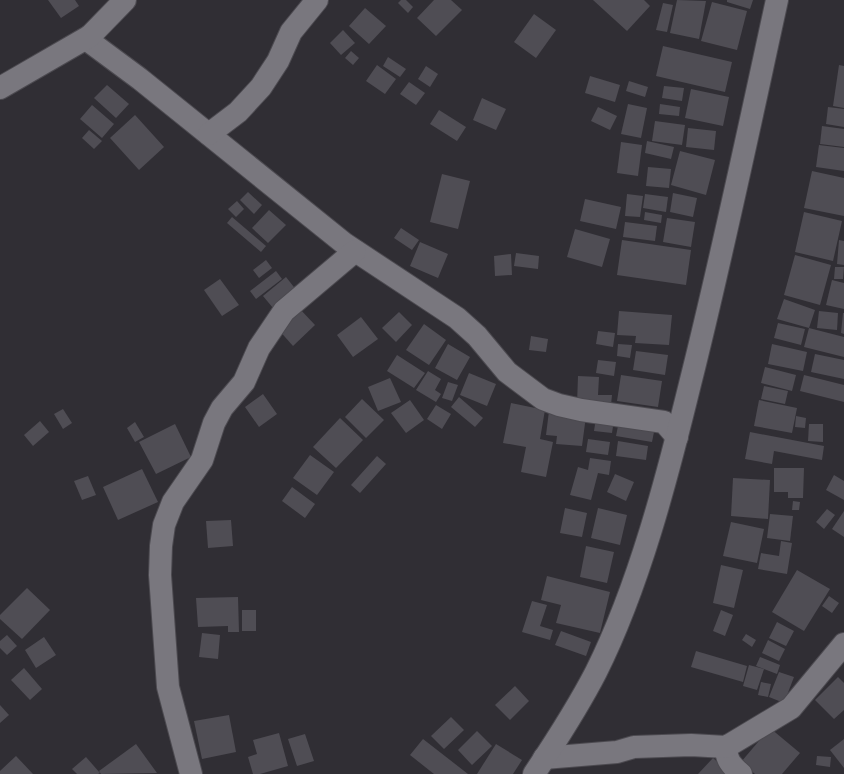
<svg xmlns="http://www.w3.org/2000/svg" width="844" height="774" font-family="'DM Sans',sans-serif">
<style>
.building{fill:#4f4d54}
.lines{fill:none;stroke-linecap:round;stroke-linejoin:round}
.minor-casing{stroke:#4c4a50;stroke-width:24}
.minor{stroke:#79777e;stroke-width:22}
</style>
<rect width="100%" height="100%" fill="#302e34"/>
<g class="building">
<path d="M48,0H75L79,6L61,18Z"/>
<path d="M401,0H406L413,7L408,13L398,3Z"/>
<path d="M434,0H451L462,10L436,36L417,18Z"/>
<path d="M593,0H644L650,6L627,31Z"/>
<path d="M677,0L706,1L699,39L670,33Z"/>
<path d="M727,0H753L750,9L727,2Z"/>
<path d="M712,2L747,11L737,50L701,41Z"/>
<path d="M663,3L673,5L667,32L656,30Z"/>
<path d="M365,8L386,26L369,44L349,26Z"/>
<path d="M534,14L556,30L536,58L514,42Z"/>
<path d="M343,30L355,43L341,55L330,43Z"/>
<path d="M663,46L732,62L725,92L656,76Z"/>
<path d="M351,51L359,58L353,65L345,58Z"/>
<path d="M388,57L406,69L400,77L383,66Z"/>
<path d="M377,65L396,79L385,94L366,81Z"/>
<path d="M839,65L844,66V108L833,106Z"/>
<path d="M426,66L438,74L430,87L418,79Z"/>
<path d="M590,76L620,85L615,102L585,93Z"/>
<path d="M629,81L648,87L645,97L626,91Z"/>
<path d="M409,82L425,93L416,105L400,94Z"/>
<path d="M107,85L129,104L116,118L94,98Z"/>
<path d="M664,86L684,88L682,101L662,98Z"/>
<path d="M691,89L729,97L723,126L685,118Z"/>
<path d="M482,98L506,109L496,130L473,120Z"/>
<path d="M628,104L647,108L641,138L621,134Z"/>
<path d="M660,104L680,107L679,116L659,114Z"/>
<path d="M92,105L114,124L102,138L80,119Z"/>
<path d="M598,107L617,116L610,130L591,121Z"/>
<path d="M828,107L844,109V127L826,124Z"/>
<path d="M439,110L466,127L457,141L430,124Z"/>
<path d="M135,115L164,147L139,170L110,138Z"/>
<path d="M655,121L685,125L682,145L652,141Z"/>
<path d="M822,126L844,129V147L820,144Z"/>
<path d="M688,128L716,131L714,150L686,147Z"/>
<path d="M89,130L102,141L94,149L82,138Z"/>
<path d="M647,141L674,147L671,159L645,153Z"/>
<path d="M621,142L642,145L638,176L617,173Z"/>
<path d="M819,145L844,148V171L816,167Z"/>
<path d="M680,151L715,160L706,195L671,185Z"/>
<path d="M648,167L671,169L669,188L646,186Z"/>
<path d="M812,171L844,178V216L804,208Z"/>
<path d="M442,174L470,181L458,229L430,222Z"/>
<path d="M248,192L262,205L254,214L240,200Z"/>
<path d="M673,193L697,198L693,217L670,212Z"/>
<path d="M627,194L643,196L640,217L625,216Z"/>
<path d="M645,194L668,197L666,212L643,208Z"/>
<path d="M585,199L621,207L616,229L580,221Z"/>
<path d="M237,201L244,209L236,217L228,209Z"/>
<path d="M269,210L286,225L268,243L252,228Z"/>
<path d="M645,212L662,215L661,223L644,220Z"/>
<path d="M804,212L842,221L833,261L795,252Z"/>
<path d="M232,217L266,246L261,252L227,223Z"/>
<path d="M667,218L695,222L691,247L663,242Z"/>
<path d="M625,222L657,226L655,241L623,237Z"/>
<path d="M401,228L419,240L412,250L394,238Z"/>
<path d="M575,229L610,239L602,267L567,257Z"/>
<path d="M622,240L691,250L686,285L617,275Z"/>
<path d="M839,240L844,241V265L837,264Z"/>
<path d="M420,242L448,254L438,278L410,266Z"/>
<path d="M516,253L539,256L538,269L514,266Z"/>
<path d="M511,254L512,275L495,276L494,256Z"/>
<path d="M795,255L831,265L820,305L784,295Z"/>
<path d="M266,260L272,268L259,278L253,270Z"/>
<path d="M835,267H844L843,279H834Z"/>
<path d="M276,271L282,279L256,299L250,291Z"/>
<path d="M286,277L301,296L278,314L263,296Z"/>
<path d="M220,279L239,305L222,316L204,290Z"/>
<path d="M832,280L844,283V309L826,305Z"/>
<path d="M784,299L815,310L809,328L844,337V357L804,347L809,328L777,319Z"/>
<path d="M298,307L315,325L293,346L277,328Z"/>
<path d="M619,311L672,315L669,345L635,343L636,336L617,335Z"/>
<path d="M819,311L838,313L837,330L817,328Z"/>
<path d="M399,312L412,325L396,342L382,328Z"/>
<path d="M843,313H844V334L841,333Z"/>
<path d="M361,317L378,339L353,357L337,335Z"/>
<path d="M778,323L805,329L801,345L774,338Z"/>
<path d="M424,324L446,340L429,365L406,350Z"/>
<path d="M598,331L615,333L613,347L596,344Z"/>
<path d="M531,336L548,339L546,352L529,350Z"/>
<path d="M448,344L470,357L457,380L435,368Z"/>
<path d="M618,344L632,345L630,358L617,356Z"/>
<path d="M772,344L807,352L803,371L768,364Z"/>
<path d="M636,351L668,355L665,375L633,370Z"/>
<path d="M815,354L844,360V379L811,372Z"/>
<path d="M397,355L425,373L414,388L387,371Z"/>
<path d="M598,360L616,362L614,376L596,373Z"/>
<path d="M765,367L796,375L792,391L761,383Z"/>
<path d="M428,371L441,379L435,390L441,394L436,402L416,390Z"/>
<path d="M469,373L496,384L487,406L460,395Z"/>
<path d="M621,375L662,381L658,407L617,401Z"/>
<path d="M804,375L844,385V402L800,391Z"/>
<path d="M578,376L599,377L598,395H612L611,405L577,404Z"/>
<path d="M390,378L401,402L378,411L368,387Z"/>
<path d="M448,382L458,385L452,401L442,398Z"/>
<path d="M764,386L788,391L785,404L761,399Z"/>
<path d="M263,394L277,414L259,427L245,407Z"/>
<path d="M459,397L483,418L475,427L451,407Z"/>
<path d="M362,399L384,420L366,438L345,417Z"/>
<path d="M410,400L424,420L406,433L391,413Z"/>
<path d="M759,400L797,408L792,433L754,426Z"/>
<path d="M511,403L545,410L540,439L553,442L546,477L521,472L526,447L503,443Z"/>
<path d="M436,405L451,414L442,429L427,419Z"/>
<path d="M63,409L72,423L63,429L54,414Z"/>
<path d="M549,411L586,416L582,446L556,444L557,436L546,435Z"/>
<path d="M796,416L806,418L805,428L795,427Z"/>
<path d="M340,418L363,440L336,468L313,447Z"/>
<path d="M596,418L614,420L612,433L594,431Z"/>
<path d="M40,421L49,432L33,446L24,435Z"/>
<path d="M619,421L655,427L652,442L616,436Z"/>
<path d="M135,422L144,437L135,442L127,428Z"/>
<path d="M175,424L191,457L156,474L139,442Z"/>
<path d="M809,424H823V442L808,441Z"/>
<path d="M750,432L824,446L822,460L774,451L772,464L745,459Z"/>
<path d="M588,439L610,442L608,455L586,452Z"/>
<path d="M618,441L648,446L646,460L616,456Z"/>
<path d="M310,455L334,472L317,495L293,478Z"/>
<path d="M377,456L386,464L360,493L351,485Z"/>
<path d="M590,458L611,461L609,475L598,473L591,500L570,495L578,467L588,470Z"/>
<path d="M774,468H804L803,498H788V492H774Z"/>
<path d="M142,469L158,502L118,520L103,487Z"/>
<path d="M615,474L634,482L626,501L607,492Z"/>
<path d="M834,475L844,481V500L826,490Z"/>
<path d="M88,476L96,495L82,500L74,481Z"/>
<path d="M733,478L770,480L768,519L731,516Z"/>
<path d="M292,487L315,504L305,518L282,501Z"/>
<path d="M793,501L800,502L799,510H792Z"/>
<path d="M565,508L587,513L582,537L560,533Z"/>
<path d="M598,508L627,515L620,545L591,538Z"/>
<path d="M827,509L835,515L824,529L816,522Z"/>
<path d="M844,511V537L832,529Z"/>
<path d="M770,514L793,516L790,541L767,538Z"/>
<path d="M231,520L233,546L208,548L206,521Z"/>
<path d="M731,522L764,529L757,563L723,556Z"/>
<path d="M781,541L792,543L787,574L758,569L761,553L779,556Z"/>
<path d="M586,546L614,552L607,583L580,577Z"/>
<path d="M721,565L743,570L734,608L713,603Z"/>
<path d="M797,570L830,589L804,631L772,612Z"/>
<path d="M547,576L610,592L600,633L556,623L561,605L541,600Z"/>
<path d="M27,588L50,610L22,639L0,619V615Z"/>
<path d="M829,596L839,603L832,613L822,606Z"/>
<path d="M238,597L239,632H228V626L198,627L196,598Z"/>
<path d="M532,601L547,605L540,626L553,630L550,640L522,632Z"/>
<rect x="242" y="610" width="14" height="21"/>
<path d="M721,610L733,615L725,636L713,631Z"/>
<path d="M777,622L794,631L786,646L769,638Z"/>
<path d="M561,631L591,642L586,656L555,645Z"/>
<path d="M202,633L220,635L218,659L199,657Z"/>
<path d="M746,634L756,640L752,647L742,640Z"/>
<path d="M7,635L17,646L7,655L0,648V641Z"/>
<path d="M44,637L56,655L36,668L25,650Z"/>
<path d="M768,640L785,649L779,661L762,653Z"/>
<path d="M696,651L747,666L743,682L691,667Z"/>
<path d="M760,657L780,665L777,674L756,666Z"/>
<path d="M749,665L764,669L757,690L743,686Z"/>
<path d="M24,668L42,689L30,700L11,680Z"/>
<path d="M779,672L794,677L784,703L769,697Z"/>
<path d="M838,677L844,683V710L834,719L815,700Z"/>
<path d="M761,682L771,684L768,697L758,695Z"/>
<path d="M515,686L529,701L510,720L495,705Z"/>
<path d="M0,705L9,715L0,723Z"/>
<path d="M229,715L236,752L202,759L194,721Z"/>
<path d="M451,717L464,730L444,749L431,736Z"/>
<path d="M770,728L800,753L782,774H755L741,762Z"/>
<path d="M477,731L492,746L472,765L458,750Z"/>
<path d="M279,733L288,766L260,774H253L248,757L257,754L253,740Z"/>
<path d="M305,734L314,761L297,766L288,739Z"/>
<path d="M423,739L468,774H434L410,755Z"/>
<path d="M844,739V768L830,750Z"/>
<path d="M136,744L157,773L101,774L99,771Z"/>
<path d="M496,744L522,760L513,774H477Z"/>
<path d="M16,756L33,774H0V771Z"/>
<path d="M817,756L831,757L830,767L816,765Z"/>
<path d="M86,757L100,773L98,774H77L72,769Z"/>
<path d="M713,758L731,774H698Z"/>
</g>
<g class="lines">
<defs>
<g id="minor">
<path d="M90,36L91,39H86L140,79L345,244L457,318L477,336L507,372L543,399L559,405L581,410L664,422L677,437"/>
<path d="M0,88L90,36L125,0"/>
<path d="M209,134L238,112L261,87L278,61L291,32L317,0"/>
<path d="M726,747C726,760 731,765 741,774"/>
<path d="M544,758L617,752L634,747L691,745L726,747L791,708L844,644"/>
<path d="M191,774L168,687L160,575L161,546L164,525L173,502L202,460L214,423L222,408L244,382L259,348L284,311L355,251"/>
<path d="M534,774C556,741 578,707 596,672C639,586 667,478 690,384C722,257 749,128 777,0"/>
</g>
</defs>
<use href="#minor" class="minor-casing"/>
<use href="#minor" class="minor"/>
</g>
</svg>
